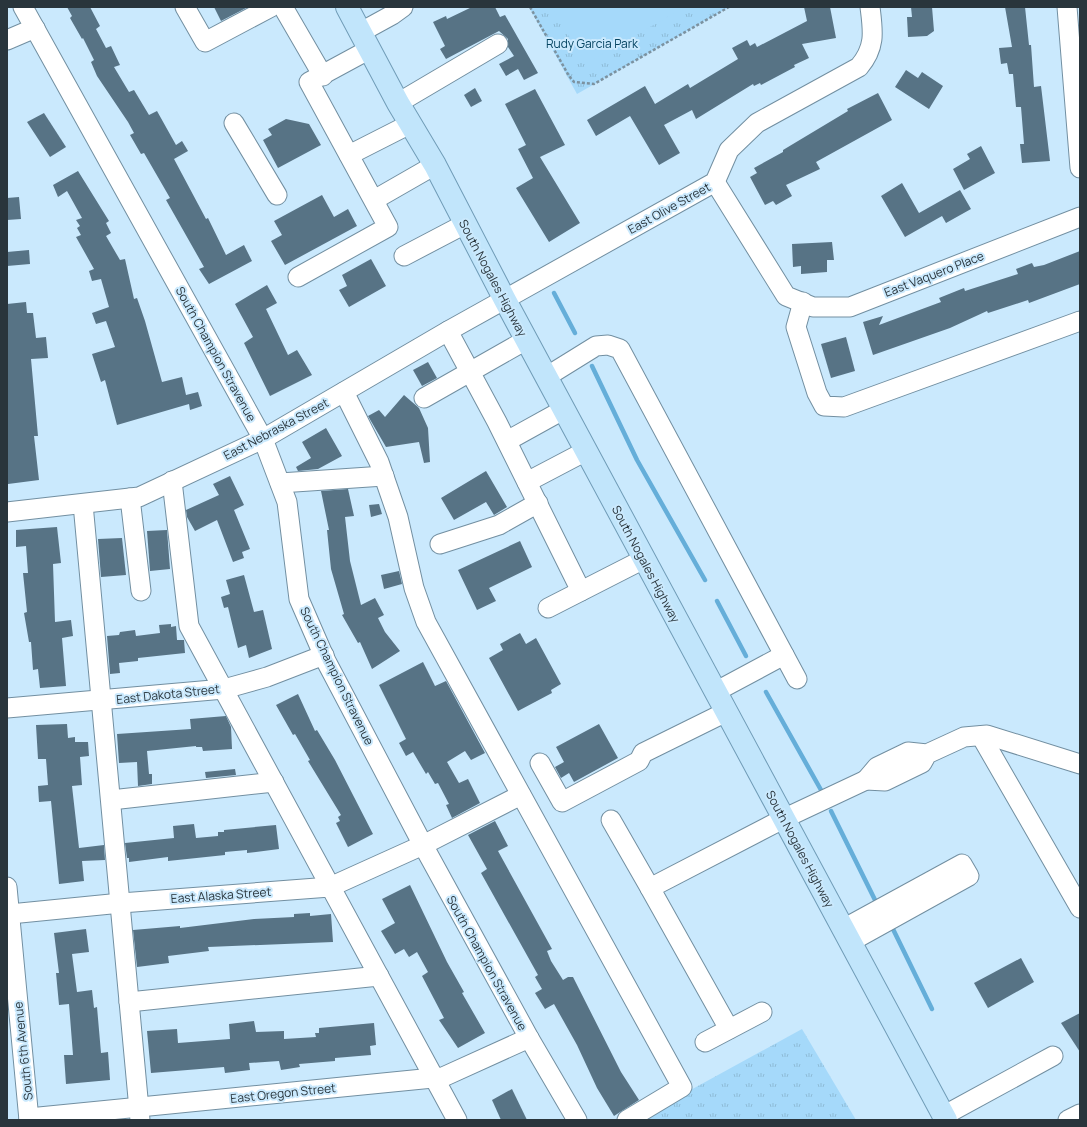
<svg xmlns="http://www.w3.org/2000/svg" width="1087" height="1127" font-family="Manrope,sans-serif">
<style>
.grass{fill:url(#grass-tufts)}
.pitch{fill:#a5d9fa}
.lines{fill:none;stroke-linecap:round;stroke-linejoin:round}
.stream{stroke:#65aed9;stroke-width:4.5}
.building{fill:#577385}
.minor-casing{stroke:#728fa1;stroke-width:21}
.major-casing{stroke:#709cb7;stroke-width:24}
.path{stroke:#7c92a0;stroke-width:2.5;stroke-dasharray:3 2;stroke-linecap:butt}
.minor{stroke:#fff;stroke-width:19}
.major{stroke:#c1e5fb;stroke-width:22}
.labels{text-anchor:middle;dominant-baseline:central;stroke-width:4;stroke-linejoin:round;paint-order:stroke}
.park-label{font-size:12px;fill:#054461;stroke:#cae9fd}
.street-label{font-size:12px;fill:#29353c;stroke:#cae9fd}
</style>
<defs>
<pattern id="grass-tufts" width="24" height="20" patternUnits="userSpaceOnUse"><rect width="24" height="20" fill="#a5d9fa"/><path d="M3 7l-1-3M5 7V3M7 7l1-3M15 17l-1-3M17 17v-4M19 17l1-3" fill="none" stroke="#8ebbd7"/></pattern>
</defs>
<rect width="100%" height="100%" fill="#cae9fd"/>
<g class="grass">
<path d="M529,7H729L577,94Z"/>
<path d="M802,1029L856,1120H636Z"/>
</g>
<path class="pitch" d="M552,7H685L585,64Z"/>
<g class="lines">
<g class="stream">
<path d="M554,293L575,333"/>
<path d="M592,366L637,460L705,580"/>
<path d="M717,601L746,656"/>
<path d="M766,692L821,790"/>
<path d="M831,811L876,902"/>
<path d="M892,927L932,1009"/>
</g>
</g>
<g class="building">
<path d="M67,7H90L100,26L96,29L106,48L111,46L120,65L114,67L129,92L134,90L149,115L157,111L176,145L182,141L188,151L174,159L206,219L208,218L226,255L244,245L252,261L209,284L199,269L204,267L166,200L170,198L144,153L141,154L130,135L134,133L128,122L97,76L91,62L94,60L83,38L82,39L70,18L72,16Z"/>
<path d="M214,7H248L221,21Z"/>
<path d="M472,7H495L500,17L505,15L538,73L524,80L518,69L506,76L499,64L514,56L508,47V39L499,31L446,59L440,49L445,46L433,22L446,16L447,19Z"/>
<path d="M804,7H830L836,38L802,44L809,58L794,65L795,67L761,85L760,83L754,86L753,84L696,119L692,110L664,125L680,153L659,165L630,116L596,136L587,120L645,86L655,104L688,84L690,88L738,59L732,48L747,40L750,46L755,43L757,47L807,21Z"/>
<path d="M911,7H932L934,31L927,36L908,37L907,17H912Z"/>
<path d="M1005,7H1025L1029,45H1031L1034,87L1041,86L1050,161L1022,163L1020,144H1024L1021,107H1016L1013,74H1009L1007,63L1001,64L999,48L1012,47Z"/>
<path d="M906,70L918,78L922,72L943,86L929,109L895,87Z"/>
<path d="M475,88L482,101L471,107L464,95Z"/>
<path d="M535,89L565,145L540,157L580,223L549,242L516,188L533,178L518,149L526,145L505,104Z"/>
<path d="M878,93L892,120L816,162L820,169L786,185L792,196L776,205L773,201L765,205L750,177L757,173L754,168L783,152V150L848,111L847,109Z"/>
<path d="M44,113L66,147L50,157L27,122Z"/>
<path d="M286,119L309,124L321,145L278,168L263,140L272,135L268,129Z"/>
<path d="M981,146L995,173L964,190L953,169L970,159L967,154Z"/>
<path d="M78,171L109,221L106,223L111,233L106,236L120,260L125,259L134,299L137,298L145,321L162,382L182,377L186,395L198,392L202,406L190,410L189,404L117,425L105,380L101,382L92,354L115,347L106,321L96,324L92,313L109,307L101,279L92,281L89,271L94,269L76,237L81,235L77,228L80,226L76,220L82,218L67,191L58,197L53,185Z"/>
<path d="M902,183L919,213L960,190L971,209L946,223L942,216L905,237L881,196Z"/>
<path d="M322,195L334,217L348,209L357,226L285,265L271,241L282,235L274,221Z"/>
<path d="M19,197L21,219L7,220V198Z"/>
<path d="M832,242L834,260H827V272L801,274V266L793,267L792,244Z"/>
<path d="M29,250L30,264L7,266V252Z"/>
<path d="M1080,251V284L1029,303L1028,300L988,313L987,311L950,328L873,355L863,322L883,316L879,325L941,302L939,298L964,288L965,291L1018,274L1016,269L1032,263L1034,267L1044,265Z"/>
<path d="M371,259L386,286L349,307L339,290L347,286L342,275Z"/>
<path d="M267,285L277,303L266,309L288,355L297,350L312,375L270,396L244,343L253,337L235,304Z"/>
<path d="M26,302L27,313H33L36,338L46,337L48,358L31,359L38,436H34L39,480L8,484L7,304Z"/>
<path d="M846,337L855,371L831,378L821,344Z"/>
<path d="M428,362L437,378L422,386L413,370Z"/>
<path d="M404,395L419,408L428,428L430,462L424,463L419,442L386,447L368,416L379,410L385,417Z"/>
<path d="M326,428L342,456L318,469L298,471L296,467L311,458L302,442Z"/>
<path d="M486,471L507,507L494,515L486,502L454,520L441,498Z"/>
<path d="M230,476L244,505L234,510L250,549L242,552L244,558L233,562L217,520L195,531L187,517L186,510L219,495L213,484Z"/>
<path d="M348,489L354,516L345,517L350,561L361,605L375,598L384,615L378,618L385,632L400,651L372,669L360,642L358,643L342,615L344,614L331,569L327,530H329L321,491Z"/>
<path d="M379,504L382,514L371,517L369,505Z"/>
<path d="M57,527L61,563L53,564L55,622L71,620L73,636L62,638L66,686L40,688L38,669L33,670L31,642H29L24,613L27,612L23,573H28L26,546L16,547V530Z"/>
<path d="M167,530L170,569L150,571L147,531Z"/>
<path d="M122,538L126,575L101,577L98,539Z"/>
<path d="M520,541L532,567L489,588L496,601L477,610L458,570Z"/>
<path d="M399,571L402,584L384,589L381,575Z"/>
<path d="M244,575L254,612L263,610L272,649L249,658L246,645L238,648L228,607L224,608L221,597L230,594L226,580Z"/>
<path d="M171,624V627L176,626L177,640H184L185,653L138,658V661L119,663L120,673L110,674L107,636L119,635L120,632L135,630L136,636L160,633L159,625Z"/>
<path d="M520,633L526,644L536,638L561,684L551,690L552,693L518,711L489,658L503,650L500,644Z"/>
<path d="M423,662L435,686L446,681L485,753L471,760L465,751L447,762L459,783L468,779L480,803L452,818L446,805L449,804L438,783L435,784L428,772L426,774L413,752L406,756L399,743L406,739L379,685Z"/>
<path d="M298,694L315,731L317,730L335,760L373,834L348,847L336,823L340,821L338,817L341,815L308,761L310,760L295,734L293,735L276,705Z"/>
<path d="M226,716L231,727L232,749L203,751L202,747H196V746L147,751L149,774H152V784L138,786L137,762L119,763L117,734L191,729L190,719Z"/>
<path d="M67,724L68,738L75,737V742H88L89,756L80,757L82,785L72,786L79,848L104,845L105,860L82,861L84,881L59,884L51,801L39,802L38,786L48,785L46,759H38L36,725Z"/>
<path d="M599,724L618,758L574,782L569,773L561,778L555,767L564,762L556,747Z"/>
<path d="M235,769L236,775L206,778L205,772Z"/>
<path d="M495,821L508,846L498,851L552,949L547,951L551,961L563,980L568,977H573L621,1072L639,1100L614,1116L597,1088L577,1045L554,1004L545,1009L535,993L542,989L535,977L538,975L481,873L487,869L468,835Z"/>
<path d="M194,824L196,838L218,836V832H224V830L276,825L279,849L247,853V850L225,852V855L168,861V857L129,862V858H127L125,843L174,838L173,826Z"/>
<path d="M410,885L447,962L464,992L462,993L485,1033L458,1048L439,1020L444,1018L422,976L428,972L417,952L409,957L404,949L395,954L381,931L395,923L382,899Z"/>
<path d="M310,913V916L331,914L333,942L208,947L209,951L168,956L169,963L137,967L133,930L180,926V928L254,919L294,917V914Z"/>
<path d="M86,929L89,952L72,954L77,992L92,990L94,1008L97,1007L101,1053L108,1052L110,1080L66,1084L64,1055H73L69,1004L59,1005L56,973H59L54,933Z"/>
<path d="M1021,958L1034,982L988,1008L974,983Z"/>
<path d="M1080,1013V1052L1061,1023Z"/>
<path d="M254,1021L256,1032L284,1031V1039L316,1037L315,1033H319V1028L374,1023L376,1045L370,1046L371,1055L335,1058V1061L299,1064L300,1067L281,1070L279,1061L249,1063L250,1070L225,1073L224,1067L151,1073L147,1031L177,1029L178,1043L230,1039L229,1024Z"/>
<path d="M512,1089L527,1120H501L492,1100Z"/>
</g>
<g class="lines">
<defs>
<g id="minor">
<path d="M23,7L263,439L287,502L299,599L326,661L423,845L529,1038L577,1120"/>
<path d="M185,7L205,42L271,7"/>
<path d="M283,7L323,76"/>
<path d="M1067,7L1080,168"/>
<path d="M361,32L392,15L403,7"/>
<path d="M7,40L35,28"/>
<path d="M398,103L498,44"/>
<path d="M234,123L277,195"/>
<path d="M349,155L410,124"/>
<path d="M715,182L786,296L813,307H850L1080,217"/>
<path d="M374,200L435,165"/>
<path d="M404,256L465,224"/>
<path d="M298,277L388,227L309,82L370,49"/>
<path d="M803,302L796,327L817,393L824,406L844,407L1080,321"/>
<path d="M448,331L497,422L581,591"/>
<path d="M546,377L596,346L608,345L620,349L797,679"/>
<path d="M344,392L379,462L398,517L414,588L426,622L682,1087L627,1120"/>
<path d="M424,398L526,340"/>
<path d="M507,441L563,410"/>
<path d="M172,481L189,626L457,1120"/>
<path d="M527,482L586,451"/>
<path d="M280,483L384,476"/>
<path d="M130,498L141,591"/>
<path d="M83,504L140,1120"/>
<path d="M7,512L139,497L263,439L448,331L715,182L729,150L757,123L859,67C876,47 873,31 870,7"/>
<path d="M440,544L499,525L538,503"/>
<path d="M548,608L644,559"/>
<path d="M715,692L784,655"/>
<path d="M7,708L224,689L267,677L324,655"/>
<path d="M981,736L1080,908"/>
<path d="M927,754L922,763L885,781L866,780L877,767L908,752L927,754L964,737L987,735L1080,764"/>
<path d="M540,763L562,802L639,761L643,753L726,712"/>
<path d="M111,800L274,782"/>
<path d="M611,820L650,888"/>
<path d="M7,887L29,1120"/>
<path d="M10,914L121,903L330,887L423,845L521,795"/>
<path d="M843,929L962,864L969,876L850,942"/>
<path d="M129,1002L379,976"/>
<path d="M729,1029L650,888L783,819L866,780"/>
<path d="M705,1042L762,1012"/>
<path d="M943,1116L1053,1056"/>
<path d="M29,1118L443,1077L529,1038"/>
<path d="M1068,1120L1080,1114"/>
</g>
<path id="major" d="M347,7L398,103L435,165L505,300L946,1120"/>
</defs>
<use href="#minor" class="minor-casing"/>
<use href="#major" class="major-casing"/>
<path class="path" d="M530,7L569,76L574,82L594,84L729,7"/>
<use href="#minor" class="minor"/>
<use href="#major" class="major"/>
</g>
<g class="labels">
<g class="park-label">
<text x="592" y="43">Rudy Garcia Park</text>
</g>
<g class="street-label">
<text transform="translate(669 208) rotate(-29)">East Olive Street</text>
<text transform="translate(934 274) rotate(-21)">East Vaquero Place</text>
<text transform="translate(493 278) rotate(62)">South Nogales Highway</text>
<text transform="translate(216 354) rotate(61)">South Champion Stravenue</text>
<text transform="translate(276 429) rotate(-28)">East Nebraska Street</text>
<text transform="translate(646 564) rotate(62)">South Nogales Highway</text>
<text transform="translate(337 676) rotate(64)">South Champion Stravenue</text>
<text transform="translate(168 694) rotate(-6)">East Dakota Street</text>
<text transform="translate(800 849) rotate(62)">South Nogales Highway</text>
<text transform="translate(221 895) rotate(-4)">East Alaska Street</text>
<text transform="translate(487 963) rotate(61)">South Champion Stravenue</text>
<text transform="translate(23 1051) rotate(-96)">South 6th Avenue</text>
<text transform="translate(283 1093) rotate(-6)">East Oregon Street</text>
</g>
</g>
<rect width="1087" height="1127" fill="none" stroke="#29353c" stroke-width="16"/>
</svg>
